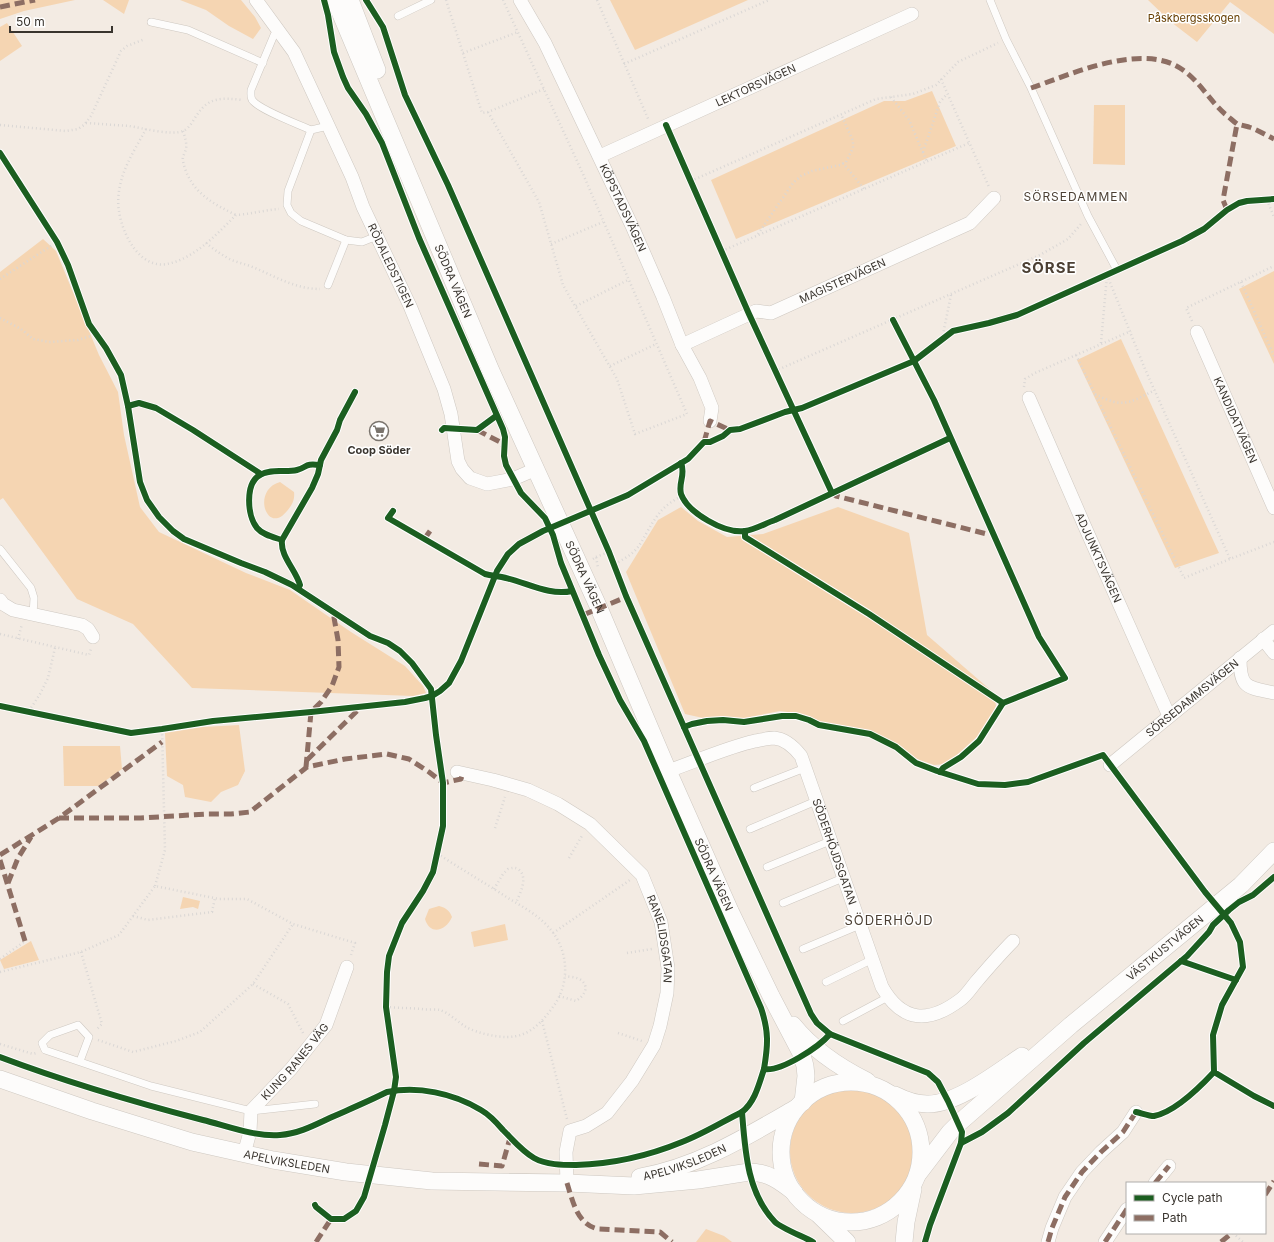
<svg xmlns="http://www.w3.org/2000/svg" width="1274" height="1242" font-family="Inter,sans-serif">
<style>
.green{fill:#f5d5b2}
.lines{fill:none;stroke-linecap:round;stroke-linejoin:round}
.service-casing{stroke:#cec8c1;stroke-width:8}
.minor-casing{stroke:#cec8c1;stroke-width:14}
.tertiary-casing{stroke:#cec8c1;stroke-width:18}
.path{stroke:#dad7d5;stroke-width:2.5;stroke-dasharray:1 3;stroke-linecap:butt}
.service{stroke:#fdfcfb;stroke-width:7}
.minor{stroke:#fdfcfb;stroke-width:13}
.tertiary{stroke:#fdfcfb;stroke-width:17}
.quiet{stroke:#8d6e63;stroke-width:5;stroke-dasharray:10 5;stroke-linecap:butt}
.cycleway-casing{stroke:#fff;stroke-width:8}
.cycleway{stroke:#1b5e20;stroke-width:6}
.labels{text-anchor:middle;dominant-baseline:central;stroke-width:3;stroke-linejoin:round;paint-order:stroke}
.park-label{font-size:11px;fill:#684004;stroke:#fff}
.street-label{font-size:11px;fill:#39342e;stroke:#fff}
.poi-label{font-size:11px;font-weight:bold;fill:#39342e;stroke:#fff}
.neighbourhood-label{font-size:12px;letter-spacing:1px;fill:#4c4034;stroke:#fff}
.quarter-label{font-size:13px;letter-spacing:1px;fill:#4c4034;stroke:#fff}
.district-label{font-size:15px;font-weight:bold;letter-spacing:1px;fill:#4c4034;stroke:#fff}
</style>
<rect width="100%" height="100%" fill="#f3ebe3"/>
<g class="green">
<path d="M0,0H75L24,11L0,19Z"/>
<path d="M103,0H129L124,14Z"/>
<path d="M180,0H241L255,17L261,28L253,39L229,26L206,10Z"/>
<path d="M610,0H748L635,50Z"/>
<path d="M1148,0H1274V34L1230,2L1197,42L1171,22Z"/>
<path d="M7,23L22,46L0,61V27Z"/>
<path d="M932,91L956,146L736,239L711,180L884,101H905Z"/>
<path d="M1094,105H1125V165L1093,164Z"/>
<path d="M43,239L56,251L99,355L118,392L124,435L140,507L159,532L246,573L290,590L351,632L405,666L423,686L426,693L413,696L192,688L133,624L77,599L3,498L0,500V272Z"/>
<path d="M1274,271V364L1239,289Z"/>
<path d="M1121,339L1219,553L1175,568L1077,360Z"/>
<path d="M280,482L294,492C295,500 292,505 287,511C267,536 251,490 280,482Z"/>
<path d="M681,507L698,521L727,537L763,534L838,507L909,533L927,635L994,693L996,706L990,720L981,733L947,764L934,765L914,758L898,745L875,733L841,725L821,723L808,716L795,713L780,711L745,718H703L685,714L626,572L658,520Z"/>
<path d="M239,725L245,771L238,785L221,792L211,802L185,797L183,785L167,776L165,733L203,727Z"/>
<path d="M63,746H120L122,769L98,786H64Z"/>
<path d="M183,897L200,901L198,909L193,907L180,909Z"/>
<path d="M439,906C446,908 449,910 452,917C446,931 430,936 425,919L429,909Z"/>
<path d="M505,924L508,940L474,947L471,932Z"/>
<path d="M31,941L39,960L4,969L0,960Z"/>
<circle cx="852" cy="1151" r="62"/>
<path d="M706,1229L724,1236L732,1242H696Z"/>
</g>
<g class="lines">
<defs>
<g id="service">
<path d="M990,0L1006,39L1031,88L1088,216L1117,270"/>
<path d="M398,16L431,0"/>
<path d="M151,22L188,30L263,63"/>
<path d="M279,31L274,35L251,90C251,94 250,98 253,101C262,111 298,124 311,130L288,191L287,205L291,213L301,221L346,240L362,242L377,236"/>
<path d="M311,130L328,126"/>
<path d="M328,285L346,240"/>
<path d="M0,549L31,588L34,598L33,615"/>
<path d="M754,788L805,768"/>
<path d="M750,829L816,801"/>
<path d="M767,867L830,841"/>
<path d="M783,903L843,878"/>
<path d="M803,949L860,925"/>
<path d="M826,982L873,959"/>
<path d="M843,1021L888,997"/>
<path d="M80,1061L89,1037L78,1025L50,1035L42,1043L45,1050L151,1086L251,1111L315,1104"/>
</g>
<g id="minor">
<path id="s1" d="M256,0L294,52L314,95L352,177L363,207L410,306L444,389L451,414L458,461L462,469L470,478L487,484L513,479L536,469"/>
<path id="s2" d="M520,0L545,43L632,226L663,297L682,345L700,378L712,408L710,421"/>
<path id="s3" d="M600,156L912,14"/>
<path id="s4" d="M1197,332L1274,508"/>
<path id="s5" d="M682,345L756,311L771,313L970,223L994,198"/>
<path id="s6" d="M1029,398L1085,527L1169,716"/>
<path d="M0,600L3,604L13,610L82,625L88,629L93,637"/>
<path d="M1263,639L1274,653"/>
<path d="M1240,658C1240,689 1247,687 1274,693"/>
<path id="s7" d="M1110,765L1274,631"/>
<path id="s8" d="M668,771C697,761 725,748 755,741C761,740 768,738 774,738C786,739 794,747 801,756L882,987C902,1022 928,1024 960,1000C966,996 971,988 976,982C988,968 1000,954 1013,941"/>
<path id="s9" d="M457,772L493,780L528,790L558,804L590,824L642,875L661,922L668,968L667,993L660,1026L654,1045L632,1081L607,1113L586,1126L570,1131L566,1152L567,1183"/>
<path id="s10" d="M244,1154L250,1132L251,1111L291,1069L326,1025L347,967"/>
<path d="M1155,1183L1169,1166"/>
<path d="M1048,1242L1052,1228L1065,1197L1082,1172L1101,1152L1123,1132L1136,1112"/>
<path d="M1105,1242L1127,1209"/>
</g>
<g id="tertiary">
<path id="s11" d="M335,0L491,371L599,608L668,771L730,911L771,996L802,1055L805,1066L806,1076L803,1102"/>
<path d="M350,0L377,70"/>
<path d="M793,1025C813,1050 839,1067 867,1081"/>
<path id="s12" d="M0,1079L92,1111L192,1142L273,1160L346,1172L432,1181L567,1183L634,1186L698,1180L749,1172C768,1172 780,1181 794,1192"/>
<circle cx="851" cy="1152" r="70"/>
<path d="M895,1095C905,1100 916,1104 927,1104C956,1105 998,1072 1022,1056"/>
<path id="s13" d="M918,1174L950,1132L959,1123L1071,1025L1241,885L1274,851"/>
<path id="s14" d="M640,1177C697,1167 746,1137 796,1108"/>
<path d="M819,1215L847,1242"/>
<path d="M904,1242L906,1222L913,1189"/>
</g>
</defs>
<use href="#service" class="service-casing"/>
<use href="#minor" class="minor-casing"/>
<use href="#tertiary" class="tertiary-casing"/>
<g class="path">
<path d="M446,0L482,113L488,112L544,89"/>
<path d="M597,0L649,121"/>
<path d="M463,53L518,32"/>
<path d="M624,64L769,0"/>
<path d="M941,79L989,187"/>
<path d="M891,97L909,120L927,162"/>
<path d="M488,112L539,202L563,285L617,379L635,434L687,414L583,174L503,0"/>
<path d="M86,123C101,124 115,125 129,126C142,128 172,136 183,131C190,128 193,120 197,115C209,96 223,98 243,100"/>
<path d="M0,125L66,131L78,129L84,125L91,116L121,51L127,46L145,39"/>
<path d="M146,129C138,144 127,161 122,178C119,187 117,201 119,211C122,233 139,269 167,264C194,259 217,234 236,215C251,214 265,210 279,209"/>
<path d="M183,131C185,137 187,143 186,149C185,153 182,157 183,161C184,166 186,172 188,176C199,197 216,205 236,215"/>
<path d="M923,152L940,102L947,94"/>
<path d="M843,163L864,189"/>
<path d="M691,181L876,99L913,94L936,85L958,62L998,43"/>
<path d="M1267,200L1274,217"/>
<path d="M758,234L793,183L801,176L812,171L840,165L846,162L853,148V141L841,114"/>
<path d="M206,243C212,248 219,253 226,257C234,262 242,263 250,266C273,275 294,289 320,289"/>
<path d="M551,244L603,222"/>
<path d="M722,251L969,143"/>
<path d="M1107,275L1145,369L1230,559L1274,542"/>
<path d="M0,279L57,242"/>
<path d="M1241,282L1274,356"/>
<path d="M576,306L628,280"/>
<path d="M0,318L21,329L33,339L49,342L78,340L97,334"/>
<path d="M1192,321L1186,308L1274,266"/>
<path d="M942,339L951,295"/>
<path d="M1101,343L1107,275"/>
<path d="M1076,355L1184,578L1230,559"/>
<path d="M610,366L656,344"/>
<path d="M775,371L1040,255L1068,239L1081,224"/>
<path d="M1024,387L1025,379L1035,373L1131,331"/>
<path d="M1095,394C1123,409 1129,403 1155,390"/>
<path d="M596,557L609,552"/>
<path d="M593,559L596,557L598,568"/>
<path d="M615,564C620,561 626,558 631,554C638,549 642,541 646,534C656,516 663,505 682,496"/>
<path d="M0,634L89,655L91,649"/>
<path d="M18,639L22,624"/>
<path d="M29,711L40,694L48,678L55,648"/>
<path d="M495,828L505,797"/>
<path d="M569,858L583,834"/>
<path d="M155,886L165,850L162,729"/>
<path d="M494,889L503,874L508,869C512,868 514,867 518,869C529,877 520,893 516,903"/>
<path d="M133,916L148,920L212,912L215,898"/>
<path d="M553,933L630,880"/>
<path d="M81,952L102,1024L96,1030"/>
<path d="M627,953L652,949"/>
<path d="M0,959L25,941"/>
<path d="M0,972L81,952L119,935L155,886L219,899H247L293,924L355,943L351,955"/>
<path d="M253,984L288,1004L303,1033"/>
<path d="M559,996L576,1001C584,996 590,987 581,980C577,977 570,977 565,976"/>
<path d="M386,1007C398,1008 410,1008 422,1009C428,1010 435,1009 440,1010C449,1013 458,1022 466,1027C477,1033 495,1037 507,1037C529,1037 541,1023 553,1007C570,984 569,952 551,930C540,916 523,907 508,898C485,883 461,869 438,854"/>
<path d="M542,1021L567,1119"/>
<path d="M618,1033L642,1041"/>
<path d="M98,1040L133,1052L176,1041L200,1032L253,984L293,924"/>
<path d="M0,1044L33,1054L36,1053"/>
<path d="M1233,1233L1243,1242"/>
</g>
<use href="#service" class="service"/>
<use href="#minor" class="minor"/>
<use href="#tertiary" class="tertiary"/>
<g class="quiet">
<path d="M0,7L35,0"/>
<path d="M1031,88C1072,74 1143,41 1183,70C1200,82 1210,101 1225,114C1229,117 1233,121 1237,124C1241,125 1245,126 1249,127C1258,130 1266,135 1274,139"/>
<path d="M1227,210L1223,200L1237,124"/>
<path d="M477,430L500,442L504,447"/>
<path d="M704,442L710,421L730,430"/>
<path d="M831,492L836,496L987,534L993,533"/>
<path d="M425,538L430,531"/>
<path d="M583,615L624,598L626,596"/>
<path d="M307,760L361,707"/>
<path d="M306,767L311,712L321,702L332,686L339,667L338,640L333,612"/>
<path d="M59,818H141L206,814H231L250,812L307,767L345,759L387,754L409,759L429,772L443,783L461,779L463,773"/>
<path d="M0,855L59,818L162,742"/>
<path d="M0,860L25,941"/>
<path d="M8,883L18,858L31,837"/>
<path d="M479,1164L502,1166L510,1138"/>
<path d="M567,1183C573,1202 577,1224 598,1229L660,1232L672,1242"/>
<path d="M1155,1183L1169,1166"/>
<path d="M1265,1195L1274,1181"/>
<path d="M316,1242L331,1219"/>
<path d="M1048,1242L1052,1228L1065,1197L1082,1172L1101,1152L1123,1132L1136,1112H1138"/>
<path d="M1105,1242L1127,1209"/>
<path d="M1221,1242L1232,1233"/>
</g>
<defs>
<g id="cycleway">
<path d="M324,0L328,15L334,52L343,77L348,88L366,114L382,143L419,238L503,429L505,437L504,456L506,465L521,493L545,518L553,535L561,563L599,655L620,700L644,741L761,1008C769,1032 768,1045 764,1069"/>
<path d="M366,0L383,27L405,95L448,185L609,552L626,596L684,727L692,724L707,721L723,720L744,722L782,716H796L809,720L819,725L870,734L896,747L916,763L937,771L978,784L1005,785L1028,782L1103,755L1205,892L1231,923L1240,942L1243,967L1222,1005L1213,1035L1214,1072L1254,1096L1274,1106"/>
<path d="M666,125L749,314L832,493"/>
<path d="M0,153L57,242L68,265L89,324L106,348L121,375L128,406L140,482L147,500L159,517L173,531L184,539L241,563L265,572L292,585L370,636L388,643L400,651L412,663L431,689L436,735L443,783V826L433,872L423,891L402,923L389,956L387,972L386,1007L396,1077L394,1091L385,1125L364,1197L356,1211L344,1219H331L316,1207L315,1205"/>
<path d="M893,320L934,400L1039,637L1065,678L1003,703L979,741L961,757L943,768L940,772"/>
<path d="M128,406L139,403L156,408L193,430L261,474"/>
<path d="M442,430L444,428L477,430L496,416"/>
<path d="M681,463C686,475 678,482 681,494C688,513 725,534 745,531C754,530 766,523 775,520L950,438"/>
<path d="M393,511L388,518L485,574C492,576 499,576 506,578C528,583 549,596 572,591"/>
<path d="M745,531V537L869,614L1003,703"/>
<path d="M282,540C273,537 263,535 257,528C247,516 245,483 260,475C271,468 285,473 297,470C308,467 304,463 320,465"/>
<path d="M298,588L300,585C296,570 280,556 282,540L312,488L318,474L321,460L337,430L340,420L355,392"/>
<path d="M0,706L131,733L162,729L213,721L311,712L405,702L425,698L432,696L440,691L449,683L461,661L497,571L508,554L519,544L543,531L628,495L688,459L704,442H710L723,436L730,430L740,429L785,412L802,408L914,361L953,331L989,323L1017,315L1182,241L1204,229L1227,210L1239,203L1247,201L1274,199"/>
<path d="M684,727L811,1014L817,1023L830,1034L928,1073L938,1082L948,1101L962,1132L961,1143L930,1225L925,1242"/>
<path d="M1181,961L1236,980"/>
<path d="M0,1057C66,1082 134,1102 203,1120C227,1126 255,1137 280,1135C298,1134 315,1125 332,1117C350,1109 369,1101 387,1092C418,1086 453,1093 481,1110C488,1114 497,1123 503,1130C513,1140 522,1151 534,1158C546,1165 563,1165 576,1165C613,1164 648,1156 682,1142C703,1134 722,1122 742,1112C755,1102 759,1084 764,1069C781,1072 819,1047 830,1034"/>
<path d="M742,1112C745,1150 747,1193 775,1222C781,1228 804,1237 813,1242"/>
<path d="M1136,1112C1141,1113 1149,1116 1154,1116C1175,1112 1200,1087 1214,1072"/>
<path d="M961,1143L982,1132L1008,1113L1084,1043L1187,956L1209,932L1213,925L1229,910L1239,902L1253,895L1274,877"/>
</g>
</defs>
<use href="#cycleway" class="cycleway-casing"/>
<use href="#cycleway" class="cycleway"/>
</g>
<defs>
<symbol id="supermarket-ring" viewBox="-11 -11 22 22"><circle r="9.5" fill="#fff" stroke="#7a746d" stroke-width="1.5"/><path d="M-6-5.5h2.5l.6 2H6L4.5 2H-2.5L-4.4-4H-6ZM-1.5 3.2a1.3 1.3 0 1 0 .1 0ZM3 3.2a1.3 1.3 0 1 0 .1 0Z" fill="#7a746d"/></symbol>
</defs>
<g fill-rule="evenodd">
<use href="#supermarket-ring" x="368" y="420" width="22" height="22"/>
</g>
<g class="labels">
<g class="park-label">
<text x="1194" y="18">Påskbergsskogen</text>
</g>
<g class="street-label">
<text stroke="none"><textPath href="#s3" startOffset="171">LEKTORSVÄGEN</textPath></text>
<text stroke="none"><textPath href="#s2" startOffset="232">KÖPSTADSVÄGEN</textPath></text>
<text stroke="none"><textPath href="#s1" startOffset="299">RÖDALEDSTIGEN</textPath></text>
<text stroke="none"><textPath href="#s11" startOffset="305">SÖDRA VÄGEN</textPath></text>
<text stroke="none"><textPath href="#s5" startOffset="175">MAGISTERVÄGEN</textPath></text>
<text stroke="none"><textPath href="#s4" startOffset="96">KANDIDATVÄGEN</textPath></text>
<text stroke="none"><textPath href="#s6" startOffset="174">ADJUNKTSVÄGEN</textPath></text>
<text stroke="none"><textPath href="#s11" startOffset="629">SÖDRA VÄGEN</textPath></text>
<text stroke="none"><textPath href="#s7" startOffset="106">SÖRSEDAMMSVÄGEN</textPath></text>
<text stroke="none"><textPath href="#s8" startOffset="246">SÖDERHÖJDSGATAN</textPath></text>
<text stroke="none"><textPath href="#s11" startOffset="953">SÖDRA VÄGEN</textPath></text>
<text stroke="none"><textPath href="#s9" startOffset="284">RANELIDSGATAN</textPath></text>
<text stroke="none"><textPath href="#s13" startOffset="336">VÄSTKUSTVÄGEN</textPath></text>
<text stroke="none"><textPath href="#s10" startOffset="110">KUNG RANES VÄG</textPath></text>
<text stroke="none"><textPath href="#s12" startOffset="299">APELVIKSLEDEN</textPath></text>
<text stroke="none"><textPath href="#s14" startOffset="47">APELVIKSLEDEN</textPath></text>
</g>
<g class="poi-label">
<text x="379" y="450">Coop Söder</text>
</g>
<g class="neighbourhood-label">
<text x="1076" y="196">SÖRSEDAMMEN</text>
</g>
<g class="quarter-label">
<text x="889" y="920">SÖDERHÖJD</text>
</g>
<g class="district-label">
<text x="1049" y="267">SÖRSE</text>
</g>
</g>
<rect x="1126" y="1182" width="140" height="52" fill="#ffffff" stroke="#b0aeab"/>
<rect x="1134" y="1195" width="20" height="6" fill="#1b5e20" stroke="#b0aeab"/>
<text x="1162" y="1202" font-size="12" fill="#39342e">Cycle path</text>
<rect x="1134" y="1215" width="20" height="6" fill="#8d6e63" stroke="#b0aeab"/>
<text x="1162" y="1222" font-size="12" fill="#39342e">Path</text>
<path d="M10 26v6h102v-6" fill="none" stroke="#39342e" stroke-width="2"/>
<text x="16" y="26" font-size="12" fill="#39342e" stroke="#ffffff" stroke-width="3" paint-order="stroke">50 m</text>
</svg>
